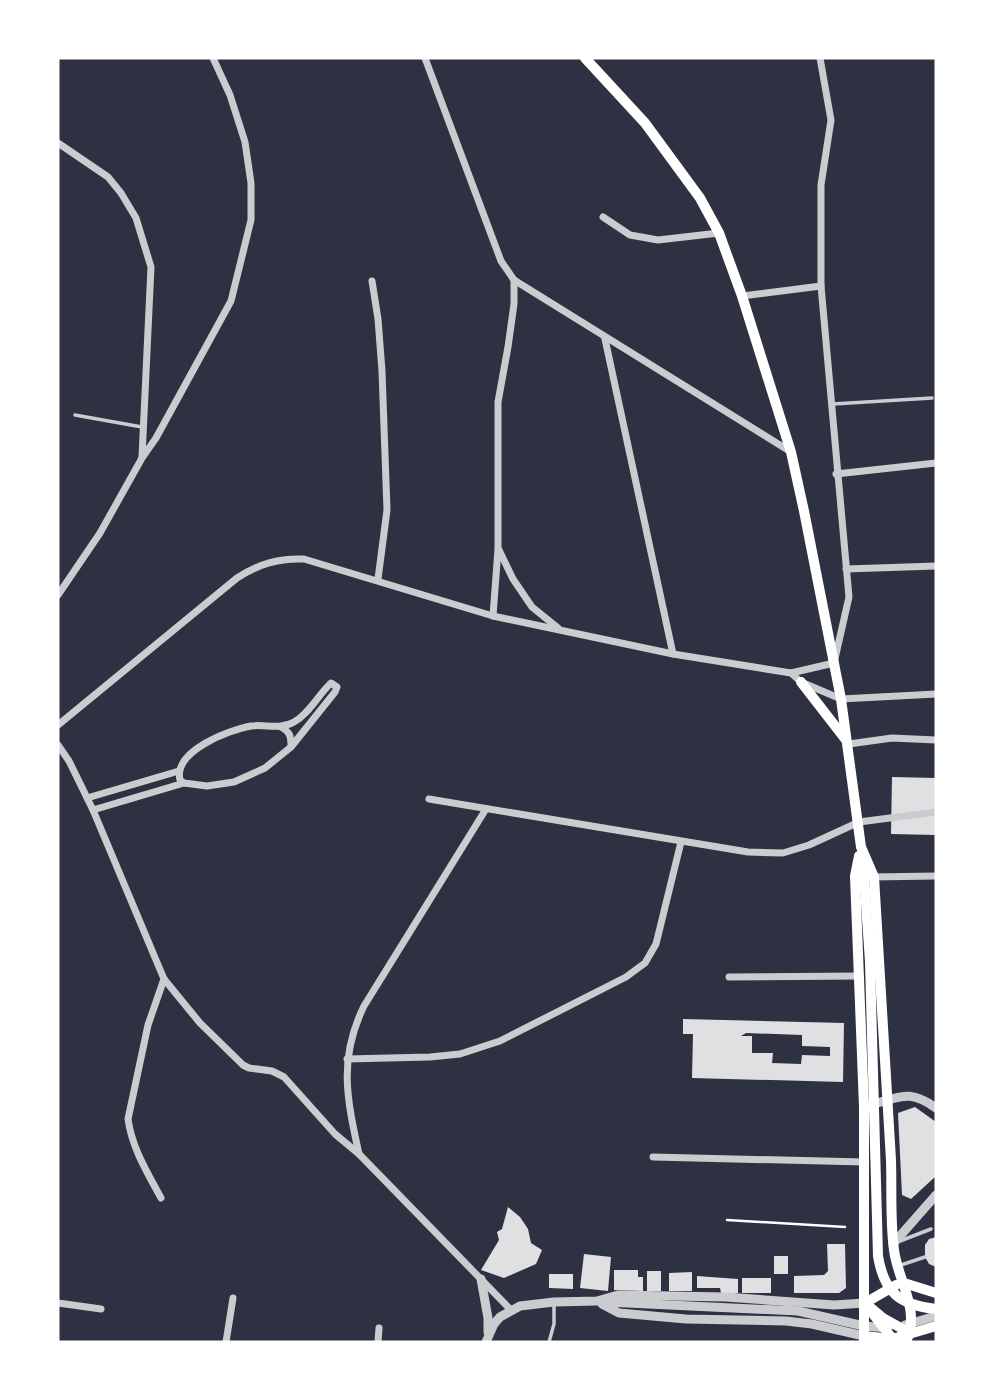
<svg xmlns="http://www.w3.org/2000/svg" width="994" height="1400" font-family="Commissioner,sans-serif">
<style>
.building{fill:#e0e0e3;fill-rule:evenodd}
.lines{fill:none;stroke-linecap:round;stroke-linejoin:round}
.path{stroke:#fff;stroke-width:2.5}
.service{stroke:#caccd0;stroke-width:3.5}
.minor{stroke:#caccd0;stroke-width:7}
.tertiary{stroke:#caccd0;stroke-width:9}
.primary{stroke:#fff;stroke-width:10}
</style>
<rect width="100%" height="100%" fill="#2d3142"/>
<g class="building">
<path d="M892,777L936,778V835L891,834Z"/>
<path d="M683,1019L844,1023L843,1082L692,1078L693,1034H683ZM746,1033L802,1035V1046L830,1047V1056L802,1055L801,1064L772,1063L773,1053H752V1036H741Z"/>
<path d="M915,1107L936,1122V1176L911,1199L902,1195L898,1113Z"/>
<path d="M508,1207L520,1217L528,1229L531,1243L542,1250L536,1264L504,1278L481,1270L499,1240L497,1232L502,1229Z"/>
<path d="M936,1237V1267L929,1264L925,1257V1245L929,1239Z"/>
<path d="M827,1244H845L846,1288L839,1293H794V1276L824,1275L828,1271Z"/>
<path d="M584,1254L611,1257L608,1291L580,1288Z"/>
<rect x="774" y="1256" width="14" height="18"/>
<path d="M614,1270H638V1277H643V1291L614,1290Z"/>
<rect x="647" y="1271" width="14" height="20"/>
<path d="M692,1272V1291H669V1273Z"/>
<path d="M549,1274H573V1289L549,1288Z"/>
<path d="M697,1276L738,1279V1293H721L720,1288H697Z"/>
<rect x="742" y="1278" width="29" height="15"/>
</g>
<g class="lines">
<path class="path" d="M727,1220L845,1227"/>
<g class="service">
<path d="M833,404L932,398"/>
<path d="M75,415L142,427"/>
<path d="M900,1241L931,1229"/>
<path d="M898,1266L925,1257"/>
<path d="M549,1342L554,1324V1304"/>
</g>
<g class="minor">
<path d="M425,58L501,261L514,280L791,452"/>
<path d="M58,143L108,177L121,193L136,218L151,267L142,457"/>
<path d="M603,217L630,235L658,240L719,233"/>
<path d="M372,281L378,319L382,371L387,510L378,579"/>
<path d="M742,296L821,286"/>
<path d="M605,339L673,654"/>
<path d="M836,474L936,463"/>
<path d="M499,550L513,579L532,607L558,628"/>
<path d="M846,569L936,566"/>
<path d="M58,595L100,533L142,458L156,438L231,301L251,220V183L245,142L230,95L213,58"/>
<path d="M493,616L498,549V402L508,347L514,304V280"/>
<path d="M791,673L801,682L841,699L936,694"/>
<path d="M58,725L237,578C259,564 278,558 304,559L493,616L673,654L791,673L834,663L849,597L821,286V185L831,120L820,58"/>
<path d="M281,727C290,732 291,736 291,746"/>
<path d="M849,744L892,738L936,740"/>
<path d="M58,745L69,761L93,810L164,979L200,1023L243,1065L249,1068L272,1071L284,1077L335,1134L359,1154L511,1310"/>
<path d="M87,798L179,771"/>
<path d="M429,799L748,852L783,853L809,845L859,822L936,812"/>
<path d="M93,810L184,783L207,786L234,782L265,768L291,747L335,692L337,687L331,683C318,695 309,714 294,722C280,730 266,724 251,726C229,730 173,751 180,780L184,783"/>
<path d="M871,877L936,876"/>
<path d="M729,977L860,976"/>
<path d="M347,1059L430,1057L460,1054L500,1041L626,977L645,963L656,944L681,842"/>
<path d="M359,1154C347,1099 338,1059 364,1006L486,809"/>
<path d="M653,1157L864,1162"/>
<path d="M161,1198C147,1172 132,1148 128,1119L148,1025L164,979"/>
<path d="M58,1303L101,1309"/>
<path d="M226,1342L233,1298"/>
<path d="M378,1342L379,1328"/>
</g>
<g class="tertiary">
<path d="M869,1105C900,1098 908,1088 936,1108"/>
<path d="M893,1244L936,1195"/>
<path d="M481,1279L488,1318V1332"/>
<path d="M606,1302L798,1311L864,1326L888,1328"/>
<path d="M602,1304L619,1313L686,1319L786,1321L812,1324L864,1336"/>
<path d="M905,1325L936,1316"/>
<path d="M486,1342L494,1324L500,1317L520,1306L554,1302L597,1301L618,1295L726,1297L834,1305L865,1303"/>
</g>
<g class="primary">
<path d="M585,58L645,123L700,198L719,233L742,296L791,452L804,511L841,699L861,847L874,877C879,971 886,1065 891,1160C892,1189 890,1221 894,1250C898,1282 921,1309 906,1342"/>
<path d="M801,682L846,740"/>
<path d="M859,856L855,876L864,1107V1342"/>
<path d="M863,860L870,962L878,1256C884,1293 900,1305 936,1309"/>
<path d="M904,1283L936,1293"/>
<path d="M865,1303L883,1318L910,1333"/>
<path d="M865,1303L896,1285"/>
<path d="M873,1314L895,1342"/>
<path d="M864,1336L892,1339L936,1326"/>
</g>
</g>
<rect width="994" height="1400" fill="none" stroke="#ffffff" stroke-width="119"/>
</svg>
